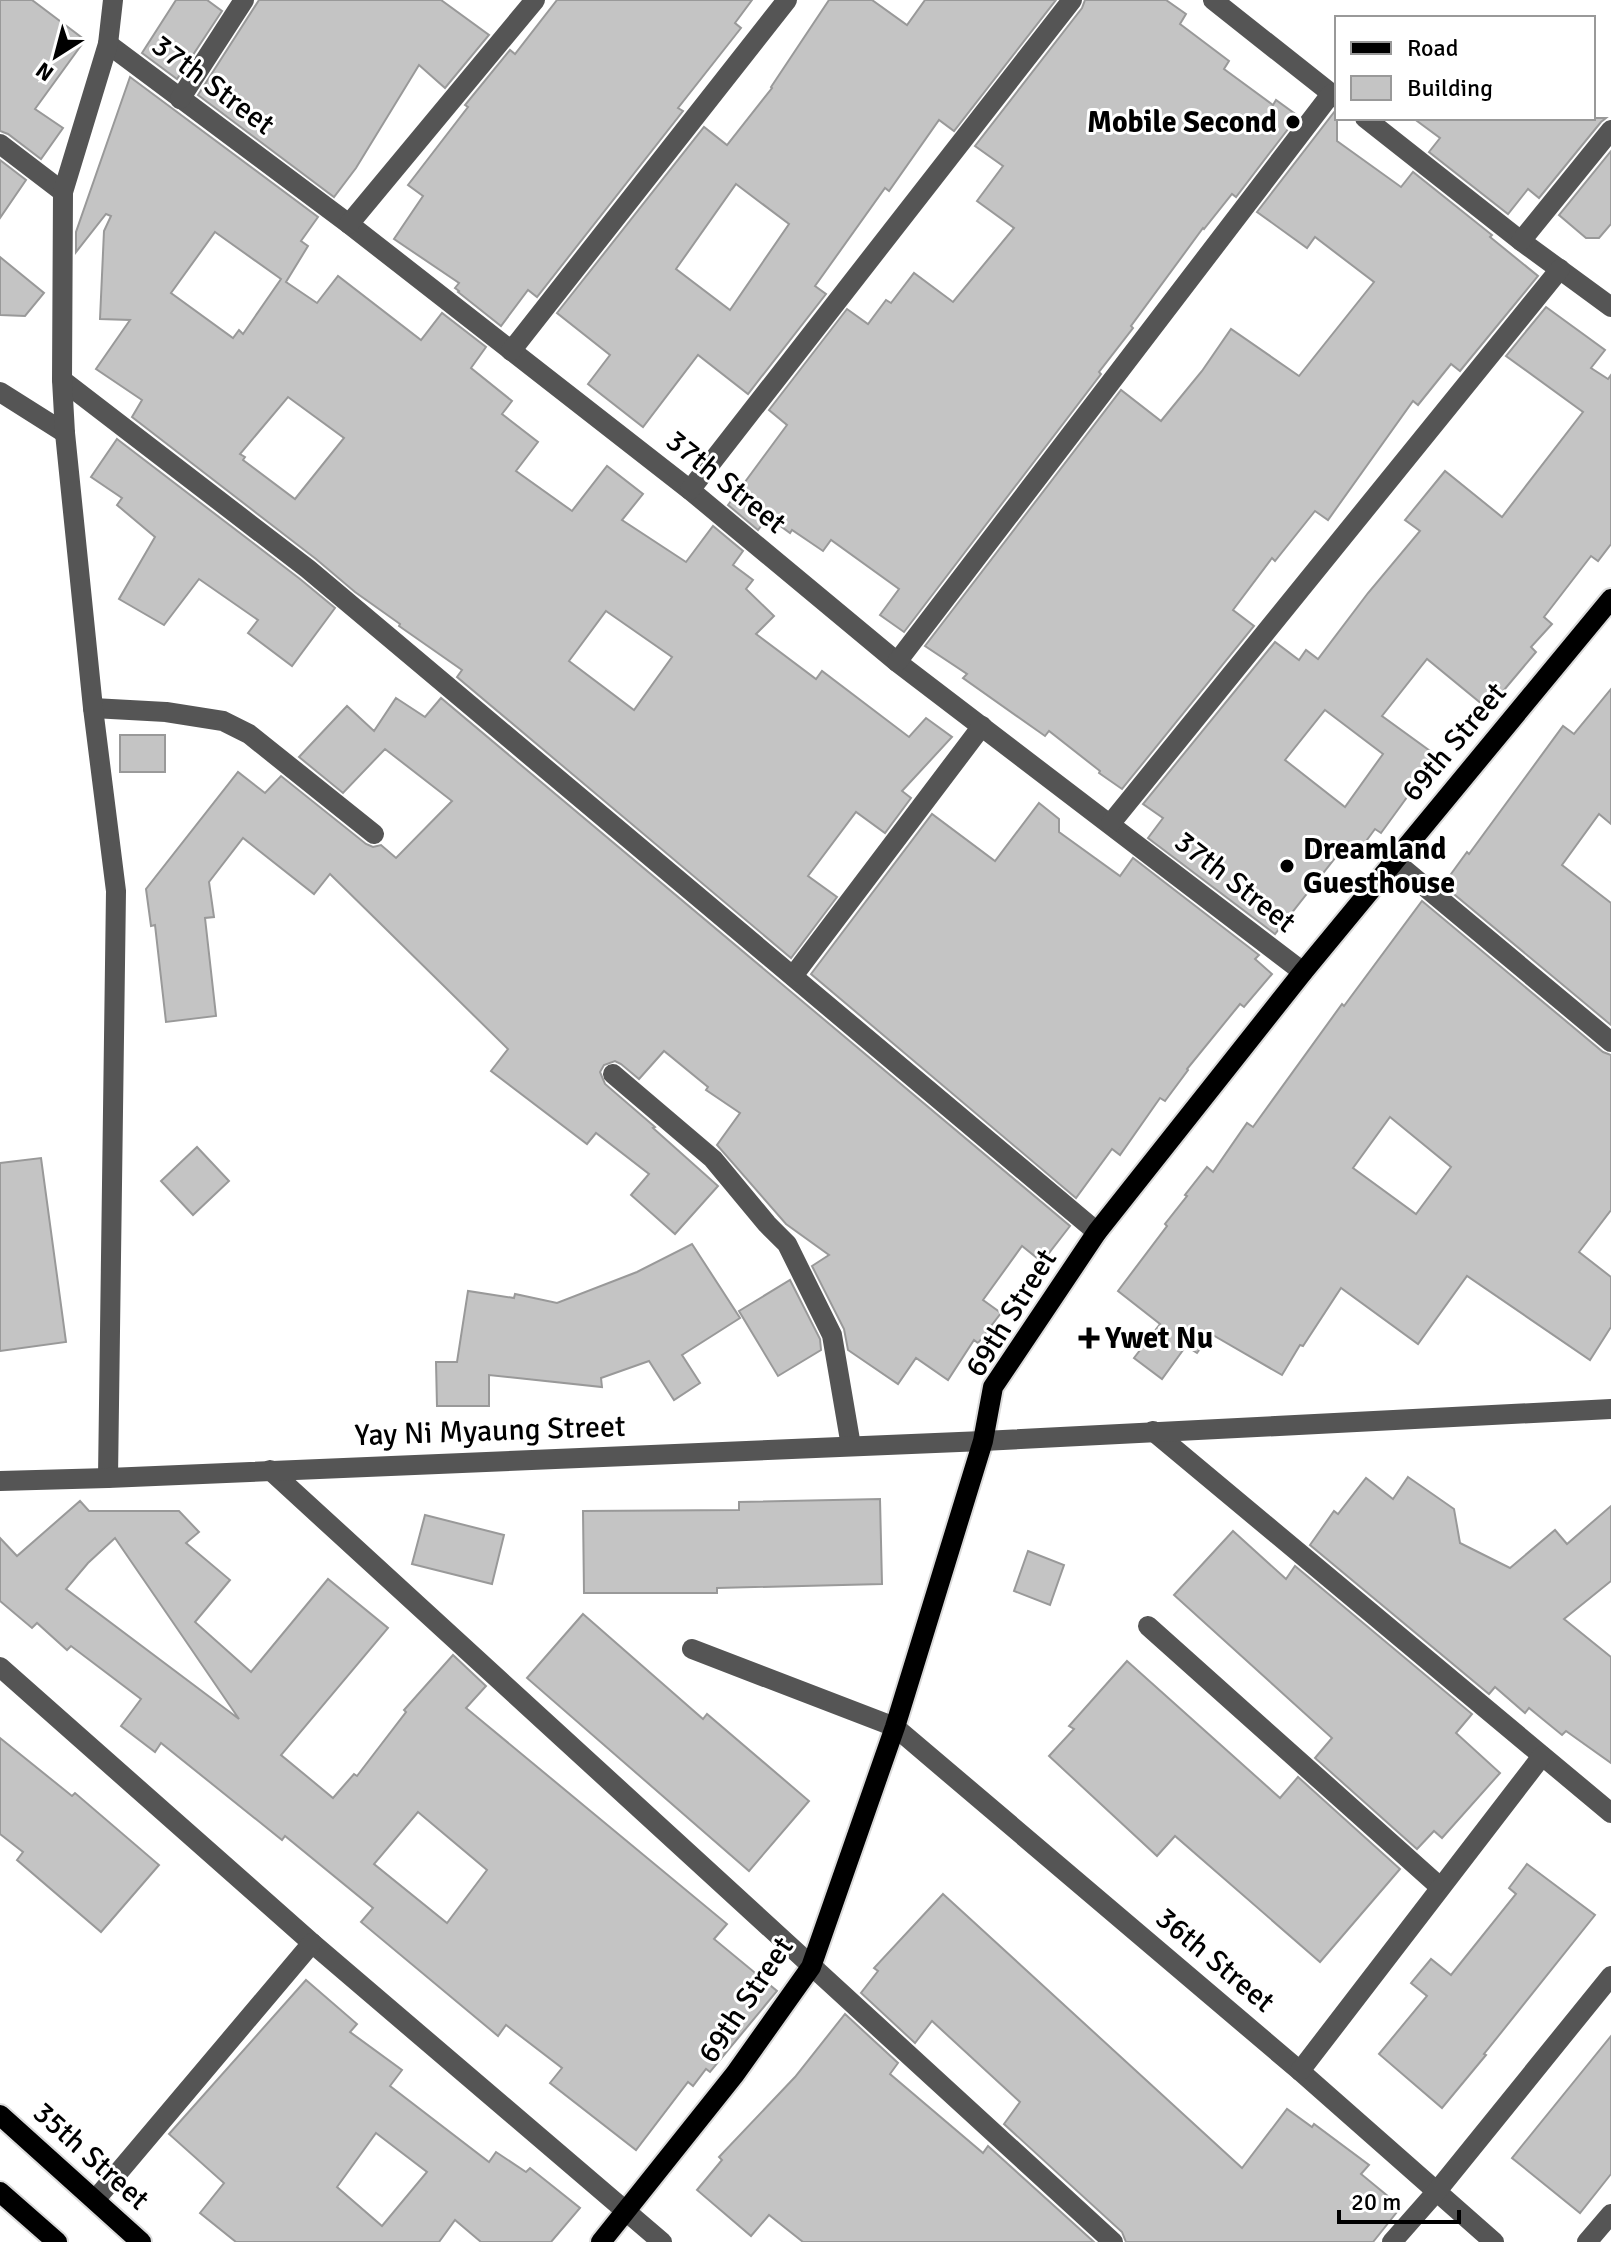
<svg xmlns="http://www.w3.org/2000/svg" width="1611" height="2242" font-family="Signika,sans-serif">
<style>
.building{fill:#c4c4c4;stroke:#999;stroke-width:2;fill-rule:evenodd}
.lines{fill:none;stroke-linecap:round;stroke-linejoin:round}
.major-casing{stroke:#dbdbdb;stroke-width:24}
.minor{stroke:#555;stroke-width:20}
.major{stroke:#000;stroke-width:20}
.poi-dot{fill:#000;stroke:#fff;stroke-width:3}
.labels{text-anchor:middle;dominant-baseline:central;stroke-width:6;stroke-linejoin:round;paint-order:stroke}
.street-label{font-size:30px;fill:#000;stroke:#fff}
.poi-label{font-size:30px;font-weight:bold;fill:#000;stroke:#fff;text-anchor:start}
</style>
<rect width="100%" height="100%" fill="#fff"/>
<g class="building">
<path d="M0,0H32L85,40L35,109L63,128L41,159L8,134L0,131Z"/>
<path d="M176,0H207L222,11L177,79L142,53Z"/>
<path d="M259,0H441L489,35L445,88L419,65L356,168L334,197L198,95Z"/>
<path d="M557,0H752L735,23L741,28L678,108L683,111L537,297L528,290L501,326L458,292L459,291L455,288L459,283L394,239L423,196L408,185L468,107L465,105L510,50L515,54Z"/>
<path d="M829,0H872L907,25L925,0H1056L954,131L939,120L889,191L885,188L815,286L826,294L748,394L698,355L643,427L588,384L610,355L557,313L704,127L727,145L772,88L771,87ZM736,184L789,224L730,310L676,269Z"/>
<path d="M1085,0H1166L1186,14L1180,24L1229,61L1224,69L1273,105L1276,100L1298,116L1236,197L1232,194L1204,229L1203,228L1131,326L1133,328L1099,372L1101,374L904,632L880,615L899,589L831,540L823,551L792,530L790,533L768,517L758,530L728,505L787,425L769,410L847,309L868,324L886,300L891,303L914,273L953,302L1014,228L977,201L1003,166L975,146L1082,8Z"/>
<path d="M130,77L318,217L301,241L308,246L286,282L317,303L338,276L421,340L442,313L486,347L471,368L512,401L502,414L538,442L516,471L572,511L607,466L643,494L622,520L686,562L713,526L743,551L733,565L753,580L746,589L774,616L756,634L816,679L822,671L909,737L926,718L952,737L902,791L911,798L885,833L856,812L808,876L837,897L791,958L457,677L462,670L399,626L400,624L355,592L316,559L132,417L142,400L96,369L130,320L100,319L104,231L111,216L106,214L76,252V232ZM215,232L281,279L243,334L239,330L233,338L171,293ZM288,397L344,438L295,499L243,460L245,457L240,454ZM606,611L672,657L634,710L569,661Z"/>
<path d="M1335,111H1337V141L1401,187L1413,172L1492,235L1490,237L1538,276L1460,371L1451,364L1418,405L1413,401L1328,520L1315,511L1275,561L1272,558L1233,610L1254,626L1122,789L1099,773L1100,771L1049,731L1045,736L963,678L967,674L925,646L1121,390L1161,421L1202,371L1231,329L1299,376L1374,282L1315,237L1307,248L1257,212Z"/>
<path d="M1413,118H1606L1601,122L1539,198L1528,189L1508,214L1429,152L1440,138Z"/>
<path d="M1611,151V224L1599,238H1586L1559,215Z"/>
<path d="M0,160L26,180L0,218Z"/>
<path d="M0,257L44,293L25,316L0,315Z"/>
<path d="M1546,307L1605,350L1591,368L1608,379L1611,375V544L1598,561L1591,556L1544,617L1552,624L1531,647L1536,652L1488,709L1427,659L1382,716L1437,756L1381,833L1375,829L1358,852L1347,843L1275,934L1148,838L1163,818L1143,804L1275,642L1299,660L1306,650L1318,659L1368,593L1420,531L1405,520L1445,471L1502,517L1583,412L1506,356ZM1325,710L1383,754L1345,807L1285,760Z"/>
<path d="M117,439L300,579L335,608L292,666L248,633L258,620L199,579L164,625L119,599L155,537L117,505L122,498L91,477Z"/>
<path d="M1611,689V824L1599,814L1562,865L1611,903V1025L1443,885L1467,852L1469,854L1563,726L1574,734Z"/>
<path d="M396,698L425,717L441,698L1070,1226L1042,1262L1022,1246L983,1300L1001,1313L978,1343L974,1340L948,1380L916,1358L898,1384L848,1350L844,1329L812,1266L829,1255L786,1224L717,1145L740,1113L706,1090L708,1087L664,1051L639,1079L621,1064L615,1061L604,1065L600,1072L605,1084L655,1127L653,1128L718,1186L675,1234L631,1195L649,1174L596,1133L587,1144L491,1071L508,1049L330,874L314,894L243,838L209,882L214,917L205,918L216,1016L166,1022L155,925L151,926L146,889L238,772L265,793L281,776L366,844L373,847L381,845L396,858L452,801L385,749L343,793L299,757L347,706L374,731Z"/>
<rect x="120" y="735" width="45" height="37"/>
<path d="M1039,803L1059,819V832L1120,876L1133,858L1259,955L1255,959L1272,974L1244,1007L1240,1004L1187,1069L1188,1070L1165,1101L1160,1098L1120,1155L1112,1149L1076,1198L811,974L932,814L995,861Z"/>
<path d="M1422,901L1603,1052L1611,1055V1210L1579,1252L1611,1277V1327L1590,1360L1467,1276L1418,1344L1341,1288L1303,1346L1300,1345L1282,1375L1211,1334L1197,1353L1186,1346L1162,1379L1134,1358L1160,1324L1118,1291L1167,1226L1165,1224L1187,1196L1185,1195L1207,1167L1213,1172L1247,1123L1253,1127L1342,1004L1344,1006ZM1390,1117L1451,1167L1416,1214L1353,1168Z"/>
<path d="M197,1147L229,1181L193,1215L161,1181Z"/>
<path d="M41,1158L66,1342L0,1351V1163Z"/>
<path d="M692,1244L740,1318L682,1355L700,1383L674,1400L649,1361L601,1378L602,1387L489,1375V1406H437L436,1362H457L468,1291L514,1298L515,1294L557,1303L637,1272Z"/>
<path d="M790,1280L820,1339L821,1350L778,1376L739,1311Z"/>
<path d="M1408,1477L1454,1509L1460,1543L1510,1568L1555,1530L1567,1544L1611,1506V1581L1564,1619L1611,1657V1763L1566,1731L1562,1735L1529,1708L1525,1713L1495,1687L1489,1694L1310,1545L1334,1511L1338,1514L1366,1478L1393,1499Z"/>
<path d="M880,1499L882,1584L717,1588V1593H584L583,1511L739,1510V1502Z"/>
<path d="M80,1501L89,1511H179L199,1532L186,1543L230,1580L195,1622L251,1672L328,1579L388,1628L281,1755L333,1798L354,1774L357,1776L406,1712L404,1710L453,1655L486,1686L466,1708L727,1924L714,1939L777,1991L710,2072L706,2069L693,2086L688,2082L636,2150L550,2083L562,2068L506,2025L498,2036L361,1922L373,1908L285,1836L282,1840L161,1743L155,1752L121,1726L141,1699L71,1646L67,1650L37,1623L32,1628L0,1601V1538L17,1556ZM115,1538L183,1637L239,1719L66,1589L88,1563ZM418,1812L487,1870L447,1923L374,1864Z"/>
<path d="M425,1515L504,1535L492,1584L412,1564Z"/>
<path d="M1233,1531L1286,1579L1295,1566L1472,1714L1456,1733L1500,1773L1442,1838L1434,1831L1417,1849L1315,1758L1332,1738L1174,1595Z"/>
<path d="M1028,1551L1064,1565L1050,1605L1014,1591Z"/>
<path d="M583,1614L703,1719L707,1714L809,1801L749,1871L527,1678Z"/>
<path d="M1127,1661L1280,1798L1298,1777L1400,1869L1320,1962L1175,1836L1157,1856L1049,1756L1074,1729L1069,1726Z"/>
<path d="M0,1738L72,1796L75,1793L159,1865L101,1932L17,1860L23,1852L0,1834Z"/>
<path d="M1527,1864L1595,1915L1484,2054L1486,2055L1442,2108L1379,2054L1427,1996L1411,1983L1431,1959L1451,1975L1516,1894L1509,1888Z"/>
<path d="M943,1894L1242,2168L1287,2109L1312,2127L1314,2124L1369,2165L1361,2174L1401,2207L1373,2242H1126L1122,2232L1004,2124L1020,2102L932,2021L915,2043L861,1993L878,1971L874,1968Z"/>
<path d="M306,1980L357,2024L350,2032L402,2070L390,2086L489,2162L496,2152L526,2172L530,2168L580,2208L551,2242H481L455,2220L439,2242H236L200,2213L224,2183L169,2134ZM376,2133L427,2172L382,2226L337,2187Z"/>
<path d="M845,2014L898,2063L890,2074L983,2153L988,2146L1094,2242H803L769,2215L751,2236L697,2190L722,2160L719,2157L795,2077Z"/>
<path d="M1611,2036V2174L1580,2213L1512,2158Z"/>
</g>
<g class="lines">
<defs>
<g id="major">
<path d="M0,2115L141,2242"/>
<path d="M0,2192L57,2242"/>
<path d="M601,2242L735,2074L811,1967L895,1727L983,1441L993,1387L1097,1232L1303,972L1611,599"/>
</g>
</defs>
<use href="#major" class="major-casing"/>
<g class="minor">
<path d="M1213,0L1337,98"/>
<path d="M108,44L349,224L690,490L897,662L1303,972"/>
<path d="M180,99L244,0"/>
<path d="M1365,118L1521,241L1611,307"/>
<path d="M0,144L63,192"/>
<path d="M349,224L535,0"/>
<path d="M1521,241L1611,130"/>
<path d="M511,351L787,0"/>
<path d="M62,380L308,569L1097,1232"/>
<path d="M0,392L65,433"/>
<path d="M690,490L1072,0"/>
<path d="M897,662L1331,94"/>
<path d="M93,708L166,712L223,721L249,734L374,834"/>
<path d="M1111,823L1560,269"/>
<path d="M1394,861L1611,1042"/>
<path d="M793,976L982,726"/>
<path d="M613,1074L713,1159L767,1224L787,1244L832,1335L851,1446"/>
<path d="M1153,1431L1611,1813"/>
<path d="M270,1470L1113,2242"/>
<path d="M108,1478L116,891L93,708L65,433L62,380L63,192L108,44L113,0"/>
<path d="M0,1481L108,1478L983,1441L1611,1409"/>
<path d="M1148,1626L1440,1887"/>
<path d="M692,1649L895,1727L1300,2071L1494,2242"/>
<path d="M0,1667L312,1943L662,2242"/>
<path d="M1300,2071L1542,1756"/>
<path d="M95,2200L312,1943"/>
<path d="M1392,2242L1437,2191L1611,1976"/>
<path d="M1587,2242L1611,2214"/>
</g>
<use href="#major" class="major"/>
</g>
<g class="poi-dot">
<circle cx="1293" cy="122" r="8"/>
<circle cx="1287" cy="866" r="8"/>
<path d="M1085 1326h8v8h8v8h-8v8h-8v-8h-8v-8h8z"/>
</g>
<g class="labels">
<g class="street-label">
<text transform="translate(213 85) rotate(37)">37th Street</text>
<text transform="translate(726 482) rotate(39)">37th Street</text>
<text transform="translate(1454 742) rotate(-50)">69th Street</text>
<text transform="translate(1235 882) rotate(38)">37th Street</text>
<text transform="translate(1011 1313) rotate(-58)">69th Street</text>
<text transform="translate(490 1431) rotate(-2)">Yay Ni Myaung Street</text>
<text transform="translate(1215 1960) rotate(40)">36th Street</text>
<text transform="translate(746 2000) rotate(-56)">69th Street</text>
<text transform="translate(91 2156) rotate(42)">35th Street</text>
</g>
<g class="poi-label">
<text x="1277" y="122" text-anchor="end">Mobile Second</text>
<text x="1303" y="849">Dreamland<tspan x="1303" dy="34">Guesthouse</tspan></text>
<text x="1105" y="1338">Ywet Nu</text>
</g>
</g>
<rect x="1335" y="16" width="260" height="104" fill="#ffffff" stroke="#999999" stroke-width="2"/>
<rect x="1351" y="42" width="40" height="12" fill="#000000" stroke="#999999" stroke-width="2"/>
<text x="1407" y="56" font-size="24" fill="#000000">Road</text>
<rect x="1351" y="76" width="40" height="24" fill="#c4c4c4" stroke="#999999" stroke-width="2"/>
<text x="1407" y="96" font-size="24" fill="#000000">Building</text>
<g transform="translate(56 56) rotate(216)" stroke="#ffffff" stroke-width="6" paint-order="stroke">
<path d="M0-6L14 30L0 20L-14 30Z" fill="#000000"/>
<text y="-12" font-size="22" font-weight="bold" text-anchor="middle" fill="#000000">N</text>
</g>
<path d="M1339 2210v12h120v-12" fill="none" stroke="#000000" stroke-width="4"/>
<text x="1351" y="2210" font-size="24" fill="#000000" stroke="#ffffff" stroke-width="6" paint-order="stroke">20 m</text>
</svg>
